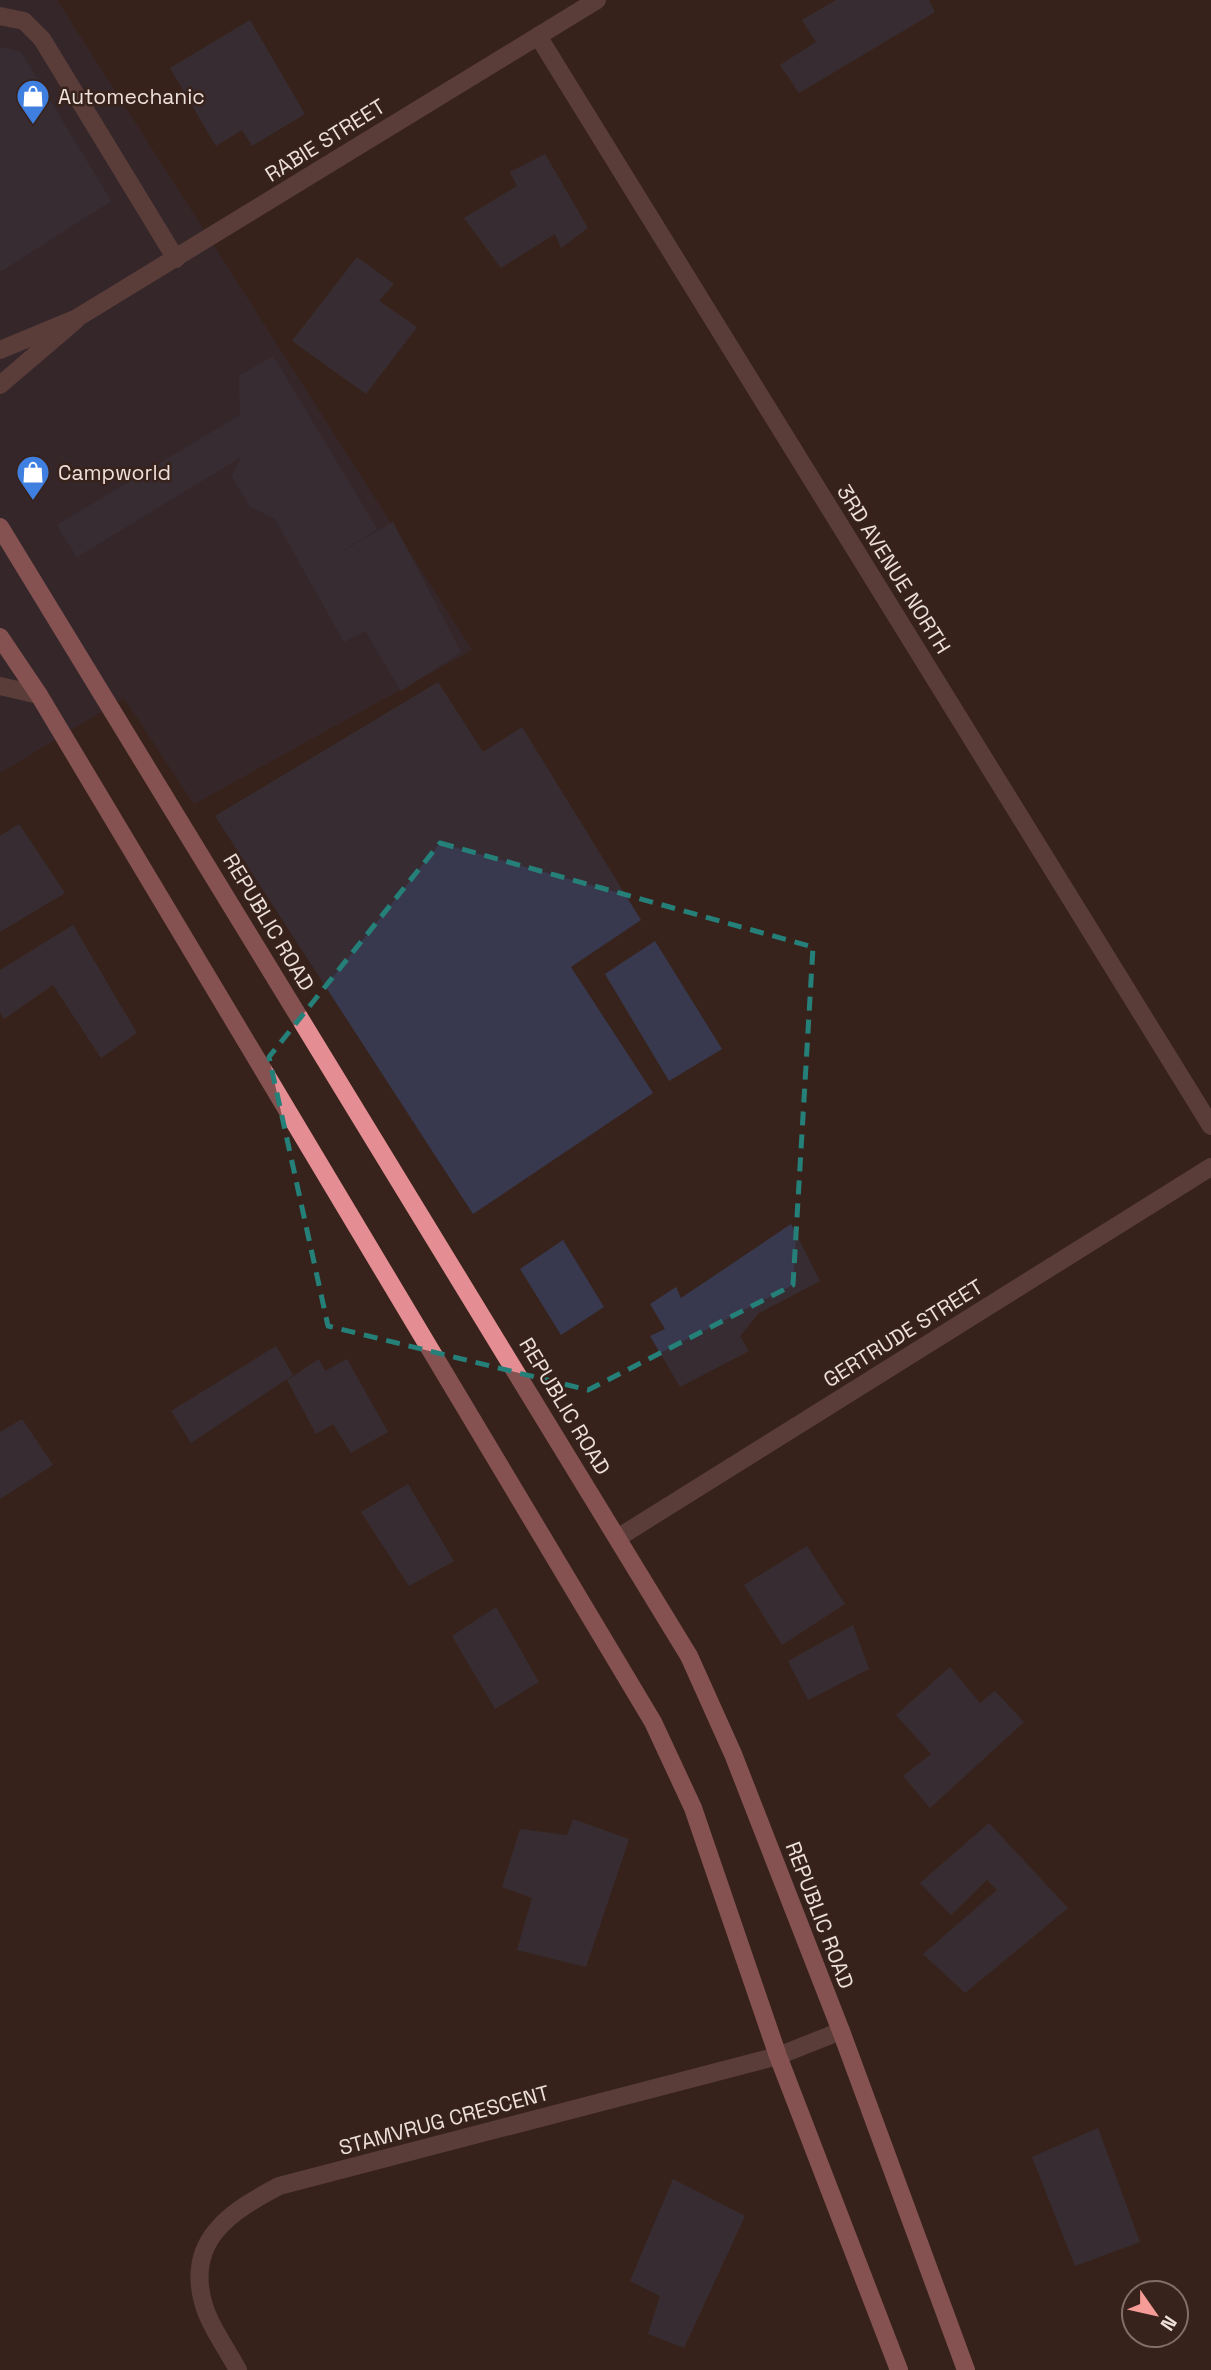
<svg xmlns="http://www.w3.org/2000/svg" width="1211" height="2370" font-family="'Space Grotesk',sans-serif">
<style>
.commercial{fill:#332c3d}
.building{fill:#38394e}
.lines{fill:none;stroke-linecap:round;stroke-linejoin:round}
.minor{stroke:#865c5e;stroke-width:18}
.major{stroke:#e48d93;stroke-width:18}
.marked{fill:none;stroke:#258079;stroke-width:5;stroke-dasharray:14 9;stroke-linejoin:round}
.labels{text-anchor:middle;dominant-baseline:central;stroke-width:5;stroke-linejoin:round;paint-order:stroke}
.poi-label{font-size:21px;fill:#eddfda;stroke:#37231b;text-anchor:start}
.street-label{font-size:21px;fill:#eddfda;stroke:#37231b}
</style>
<rect width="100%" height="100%" fill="#37231b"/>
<path class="commercial" d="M0,0H57L472,650L194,804L124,698L0,773Z"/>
<g class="building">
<path d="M836,0H929L935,12L799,93L780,65L816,42L802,20Z"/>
<path d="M250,20L305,114L252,146L242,130L216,146L170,68Z"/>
<path d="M0,47L21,52L111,201L0,272Z"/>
<path d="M545,154L588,228L561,248L555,234L501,268L464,218L517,186L510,172Z"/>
<path d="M357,257L394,284L379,301L417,327L366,394L292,341Z"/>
<path d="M273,356L377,529L336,555L393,522L461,652L401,691L365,631L344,642L275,519L250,506L232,477L241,457L77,557L57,525L240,415L239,376Z"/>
<path d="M438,682L483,752L522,727L641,920L571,967L653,1093L473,1214L215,816Z"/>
<path d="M19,824L65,893L0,932V836Z"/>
<path d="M73,925L137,1033L101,1058L53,985L4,1019L0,1012V970Z"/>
<path d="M655,941L722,1049L669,1081L605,974Z"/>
<path d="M791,1224L820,1281L759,1313L740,1336L749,1351L680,1387L650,1336L665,1329L650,1304L676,1287L681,1298Z"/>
<path d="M563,1240L604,1307L561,1335L520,1269Z"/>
<path d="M276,1346L293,1375L191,1443L171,1411Z"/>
<path d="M319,1359L325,1371L347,1359L388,1432L351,1453L333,1424L316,1434L287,1380Z"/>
<path d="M22,1419L53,1465L0,1499V1432Z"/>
<path d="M408,1484L454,1561L409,1586L361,1512Z"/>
<path d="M807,1546L845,1604L782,1645L744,1585Z"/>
<path d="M496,1607L539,1682L495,1709L452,1636Z"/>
<path d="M853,1625L869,1669L808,1700L788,1661Z"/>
<path d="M950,1667L980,1703L995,1691L1024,1722L930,1808L903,1776L931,1754L896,1715Z"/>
<path d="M573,1819L629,1839L586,1967L517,1950L532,1898L502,1887L520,1829L567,1835Z"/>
<path d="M989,1823L1068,1908L965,1993L923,1954L997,1890L987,1880L951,1915L920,1883Z"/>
<path d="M1098,2128L1140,2242L1075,2266L1032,2157Z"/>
<path d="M673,2179L745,2216L684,2348L648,2334L660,2296L630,2281Z"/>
</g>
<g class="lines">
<g class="minor">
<path d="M0,16L24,21L42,39L176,259"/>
<path d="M538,36L1211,1126"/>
<path d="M0,350L77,318L597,0"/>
<path d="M0,385L75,321"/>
<path d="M0,686L39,695"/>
<path d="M619,1537L1211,1167"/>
<path d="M238,2370C227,2349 209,2325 203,2302C186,2239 232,2211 279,2186L778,2056L841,2031"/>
</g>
<g class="major">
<path d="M0,527L689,1656L733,1754L841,2031L966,2370"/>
<path d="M0,637L39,695L653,1722L693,1808L778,2056L899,2370"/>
</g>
</g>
<path d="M0 0H1211V2370H0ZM440,843L813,947L793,1285L588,1390L328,1326L269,1057Z" fill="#37231b" fill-opacity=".55" fill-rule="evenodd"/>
<path class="marked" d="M440,843L813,947L793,1285L588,1390L328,1326L269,1057Z"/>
<defs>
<symbol id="shop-pin" viewBox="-11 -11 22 30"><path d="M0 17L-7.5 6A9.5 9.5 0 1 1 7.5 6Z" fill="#3f7fe0" stroke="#37231b"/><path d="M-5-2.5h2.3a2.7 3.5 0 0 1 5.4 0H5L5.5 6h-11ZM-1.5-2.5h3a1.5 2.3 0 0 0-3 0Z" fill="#fff"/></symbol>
</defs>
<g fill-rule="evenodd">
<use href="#shop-pin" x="14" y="77" width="38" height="52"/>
<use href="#shop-pin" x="14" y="453" width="38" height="52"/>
</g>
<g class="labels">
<g class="poi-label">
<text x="58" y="96">Automechanic</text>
<text x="58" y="472">Campworld</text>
</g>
<g class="street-label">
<text transform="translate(325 140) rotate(-32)">RABIE STREET</text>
<text transform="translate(894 569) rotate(58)">3RD AVENUE NORTH</text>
<text transform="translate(269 922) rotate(59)">REPUBLIC ROAD</text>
<text transform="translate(903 1333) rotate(-32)">GERTRUDE STREET</text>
<text transform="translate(565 1406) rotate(59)">REPUBLIC ROAD</text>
<text transform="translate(820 1915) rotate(69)">REPUBLIC ROAD</text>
<text transform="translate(444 2120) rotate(-15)">STAMVRUG CRESCENT</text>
</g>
</g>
<g transform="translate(1155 2314) rotate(124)"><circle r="33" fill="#37231b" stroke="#806e67" stroke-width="2"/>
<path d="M0-5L12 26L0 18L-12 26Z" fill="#f59b98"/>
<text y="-10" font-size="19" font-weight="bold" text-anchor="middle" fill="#eddfda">N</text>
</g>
</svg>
